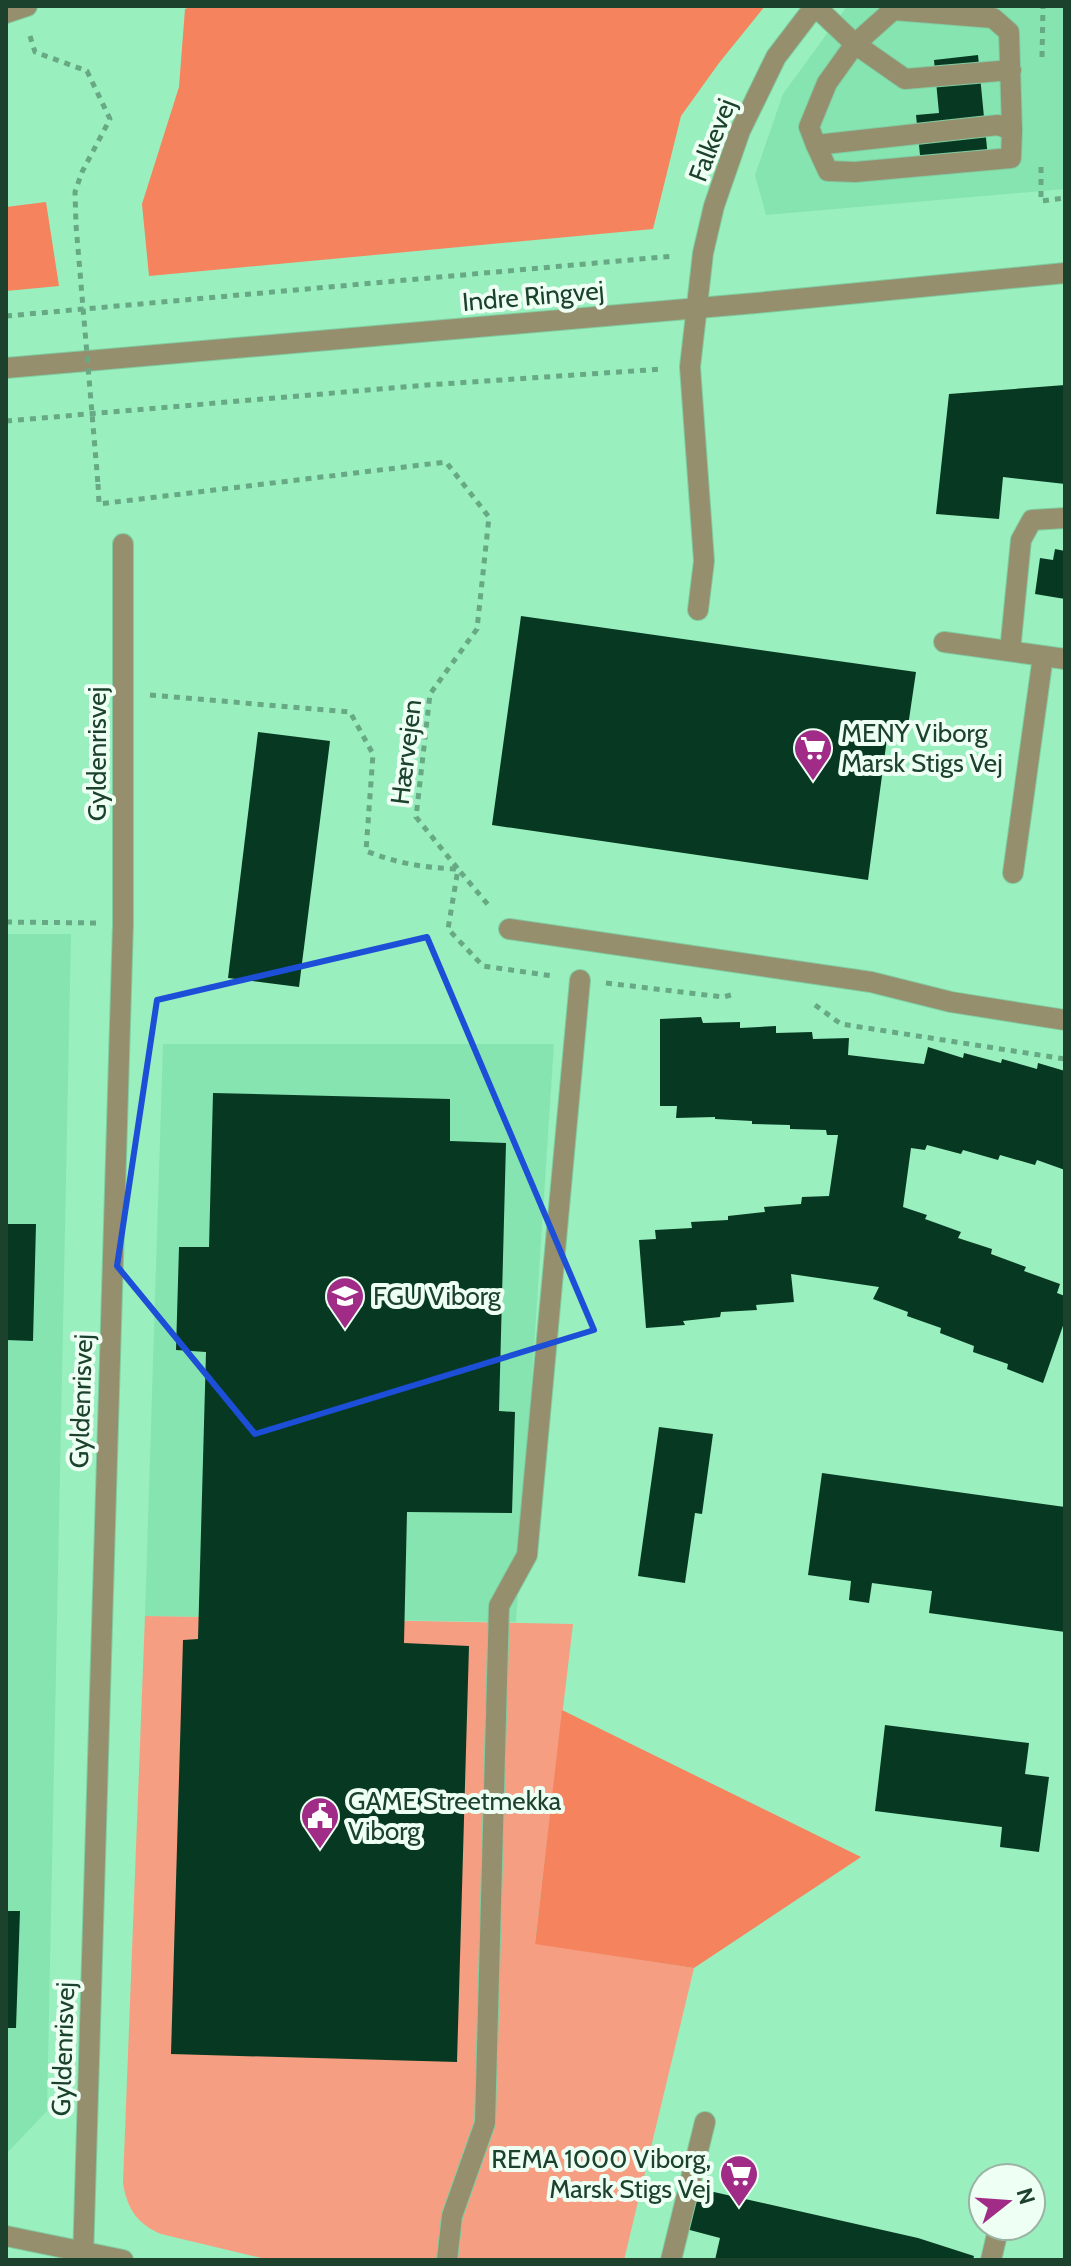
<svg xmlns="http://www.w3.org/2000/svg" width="1071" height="2266" font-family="Cabin,sans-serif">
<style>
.built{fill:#86e4b0}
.green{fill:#f69e82}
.forest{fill:#f4835e}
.building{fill:#073922}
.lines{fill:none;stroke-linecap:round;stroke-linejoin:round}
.minor-casing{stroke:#80cca1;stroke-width:22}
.path{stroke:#67a984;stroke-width:5;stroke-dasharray:6 6;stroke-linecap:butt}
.minor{stroke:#968f6d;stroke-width:20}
.path-bridge{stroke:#67a984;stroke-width:5;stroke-dasharray:6 6;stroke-linecap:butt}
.marked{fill:none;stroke:#1d4ed8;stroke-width:6;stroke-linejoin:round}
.labels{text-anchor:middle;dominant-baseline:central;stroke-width:8;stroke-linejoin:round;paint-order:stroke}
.street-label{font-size:26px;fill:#1c412d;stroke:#eefff4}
.poi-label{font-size:26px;fill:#1c412d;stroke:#eefff4;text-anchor:start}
</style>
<rect width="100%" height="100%" fill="#99efbe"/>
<g class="built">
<path d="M847,6H1065V189L766,215L755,175L783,94Z"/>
<path d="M6,934H71L47,2111L6,2154Z"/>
<path d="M163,1044H554L516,1622L145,1616Z"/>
</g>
<path class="green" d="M145,1616L573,1624L535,1943L694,1968L624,2260H270L161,2234C137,2224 127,2208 123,2183Z"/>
<g class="forest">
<path d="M193,6H765L719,63L681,116L653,229L149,276L142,204L179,87L185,9Z"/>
<path d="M46,202L59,286L6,291V207Z"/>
<path d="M562,1710L861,1857L694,1968L535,1944Z"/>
</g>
<g class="building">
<path d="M978,55L989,169L922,175L916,115L939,113L934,60Z"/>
<path d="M1065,385V484L1003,477L999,519L936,514L949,394Z"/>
<path d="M1055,549L1065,551V599L1035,594L1040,558L1053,560Z"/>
<path d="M521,616L916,672L907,733L888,731L868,880L492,825Z"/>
<path d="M258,732L330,741L299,987L228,978Z"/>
<path d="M701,1017L703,1023L740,1022V1028L776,1026V1033L812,1032L813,1039L849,1038L848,1055L924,1064L928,1047L963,1058L964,1053L1001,1063L1002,1059L1037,1069L1038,1063L1065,1071V1170L1037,1160L1035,1165L1000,1155L998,1160L963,1150L961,1154L927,1145L925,1150L911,1148L903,1207L927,1215L925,1219L961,1232L958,1238L992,1249L991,1254L1026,1267L1024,1271L1060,1284L1057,1293L1065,1296V1320L1043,1383L1007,1369L1008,1364L973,1352L974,1346L940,1333L941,1328L907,1316L908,1312L873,1299L879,1287L791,1274L794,1302L756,1305L757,1310L721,1312L720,1317L683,1321L685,1325L646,1328L639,1240L656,1239L655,1230L692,1228L691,1222L728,1220V1216L765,1212L764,1207L801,1204L802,1197L829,1196L838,1135H827L826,1130L790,1129V1125L752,1124V1121L715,1119V1117L676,1118L677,1106H660V1019Z"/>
<path d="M213,1093L450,1099V1141L506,1143L499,1411L515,1412L512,1513L407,1512L404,1643L469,1646L457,2062L171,2054L183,1640L198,1639L206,1352L176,1350L179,1247H209Z"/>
<path d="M6,1224H36L33,1341L6,1340Z"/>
<path d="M659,1427L713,1434L702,1514L695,1513L685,1583L638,1576Z"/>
<path d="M822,1473L1065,1507V1632L929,1613L932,1591L872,1583L869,1603L849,1600L851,1581L808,1575Z"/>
<path d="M885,1725L1029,1743L1025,1774L1049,1777L1039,1852L1000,1847L1002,1827L875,1811Z"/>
<path d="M6,1911H20L16,2028H6Z"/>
<path d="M696,2188L918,2238L974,2256L973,2260H715L720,2238L686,2229Z"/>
</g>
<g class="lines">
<defs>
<g id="minor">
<path d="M815,6L855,44L905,79L1011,70"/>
<path d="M889,6L893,10L993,18L1009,32L1012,130L998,125L816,145L809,127L827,83L855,44L893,10"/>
<path d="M6,13L27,6"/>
<path d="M816,145L828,171L855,172L1011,158L1012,130"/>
<path d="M6,368L756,303L1065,273"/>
<path d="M698,610L704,561L690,367L703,253L714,206L740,131L776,57L815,6"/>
<path d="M944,642L1065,659"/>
<path d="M1010,651L1021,540L1032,520L1065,518"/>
<path d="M1013,873L1043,656"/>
<path d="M509,929L871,982L951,1002L1065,1020"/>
<path d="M6,2236L123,2260"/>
<path d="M83,2260L123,924V544"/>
<path d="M447,2260L452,2216L485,2123L499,1606L527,1555L580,980"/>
<path d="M671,2260L705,2122"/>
<path d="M991,2260L999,2226"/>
</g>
</defs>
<use href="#minor" class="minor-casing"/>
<g class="path">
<path d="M30,36L35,52L87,71L110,119L82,172L75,192L76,225"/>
<path d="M1042,57L1043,6"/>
<path d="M1041,167V201L1065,198"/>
<path d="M6,316L674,256"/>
<path d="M6,421L427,385L663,369"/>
<path d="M98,484L99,504L446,462L489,517L477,629L430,694L416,817L458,869L448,929L483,966L553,976"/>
<path d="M150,695L350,712L373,754L366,851C396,863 425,868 458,869L490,907"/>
<path d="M6,922L97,923"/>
<path d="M606,983L723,997L735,994"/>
<path d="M815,1005L841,1024L1065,1059"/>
</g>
<use href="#minor" class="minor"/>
<path class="path-bridge" d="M76,225L98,484"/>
</g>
<path class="marked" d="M427,937L594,1330L255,1434L117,1266L157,1000Z"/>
<defs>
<symbol id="supermarket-pin" viewBox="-11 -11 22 30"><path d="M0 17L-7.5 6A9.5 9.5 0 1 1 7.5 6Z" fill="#a12c87" stroke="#eefff4"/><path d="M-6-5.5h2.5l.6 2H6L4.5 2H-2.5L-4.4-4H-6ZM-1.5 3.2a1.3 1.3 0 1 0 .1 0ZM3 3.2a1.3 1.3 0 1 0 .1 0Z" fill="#fff"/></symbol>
<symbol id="school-pin" viewBox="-11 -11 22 30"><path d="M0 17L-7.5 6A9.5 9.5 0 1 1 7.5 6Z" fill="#a12c87" stroke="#eefff4"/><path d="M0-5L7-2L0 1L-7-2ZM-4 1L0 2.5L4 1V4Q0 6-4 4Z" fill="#fff"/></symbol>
<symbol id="civic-pin" viewBox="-11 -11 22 30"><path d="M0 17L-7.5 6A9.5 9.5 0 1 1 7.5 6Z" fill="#a12c87" stroke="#eefff4"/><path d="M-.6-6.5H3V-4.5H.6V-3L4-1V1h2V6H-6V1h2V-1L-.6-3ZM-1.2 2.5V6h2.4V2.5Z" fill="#fff"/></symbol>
</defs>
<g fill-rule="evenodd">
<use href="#supermarket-pin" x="791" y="726" width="44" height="60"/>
<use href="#school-pin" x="323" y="1274" width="44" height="60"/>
<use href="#civic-pin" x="298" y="1794" width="44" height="60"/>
<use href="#supermarket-pin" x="717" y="2152" width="44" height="60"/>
</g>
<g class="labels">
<g class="street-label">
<text transform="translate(712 140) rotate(-69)">Falkevej</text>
<text transform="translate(533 296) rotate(-5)">Indre Ringvej</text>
<text transform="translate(406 752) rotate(-83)">Hærvejen</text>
<text transform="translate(97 754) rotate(-90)">Gyldenrisvej</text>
<text transform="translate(81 1401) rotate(-88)">Gyldenrisvej</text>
<text transform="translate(63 2049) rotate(-88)">Gyldenrisvej</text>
</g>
<g class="poi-label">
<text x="841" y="733">MENY Viborg<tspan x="841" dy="30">Marsk Stigs Vej</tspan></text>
<text x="373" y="1296">FGU Viborg</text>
<text x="348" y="1801">GAME Streetmekka<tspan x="348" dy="30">Viborg</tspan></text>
<text x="711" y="2159" text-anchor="end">REMA 1000 Viborg,<tspan x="711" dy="30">Marsk Stigs Vej</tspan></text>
</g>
</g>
<rect width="1071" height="2266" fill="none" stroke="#1c412d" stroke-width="16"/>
<g transform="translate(1007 2202) rotate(73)"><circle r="38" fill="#eefff4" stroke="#9ab3a4" stroke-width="2"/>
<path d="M0-6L14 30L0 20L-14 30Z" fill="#a12c87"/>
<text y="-12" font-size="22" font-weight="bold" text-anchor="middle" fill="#1c412d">N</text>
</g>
</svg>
